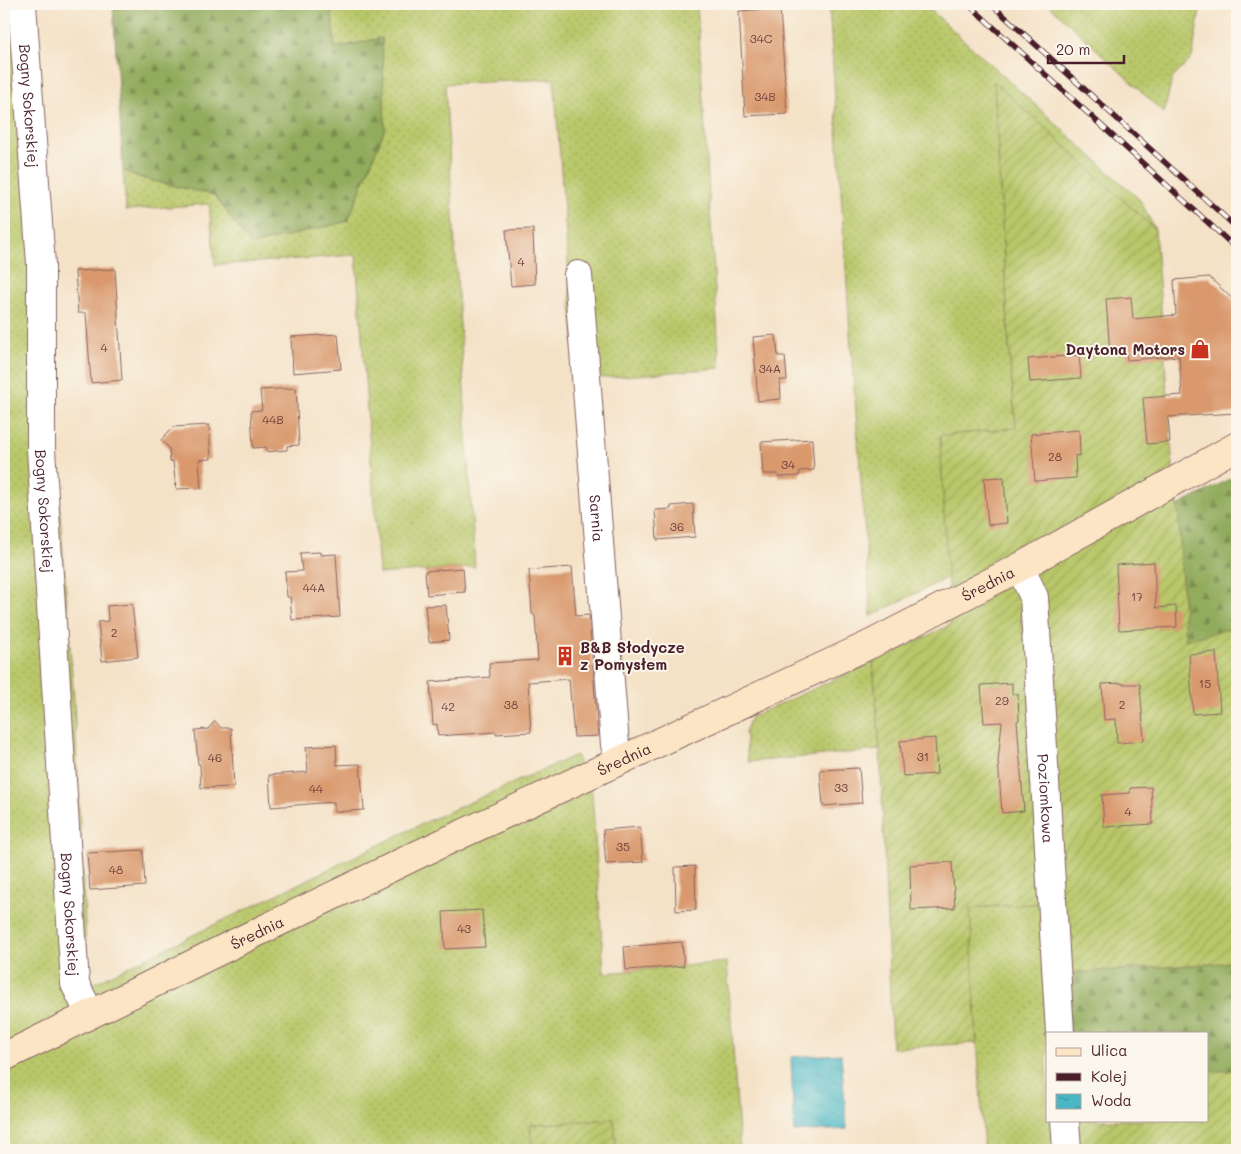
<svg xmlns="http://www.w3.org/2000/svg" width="1241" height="1154" font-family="Mali,sans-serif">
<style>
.grass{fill:url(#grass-dots);stroke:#81734a}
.forest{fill:url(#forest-firs);stroke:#6e6644}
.garden{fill:url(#garden-furrows);stroke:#81734a}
.water{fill:url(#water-ripples);stroke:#4a6b78}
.building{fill:#d9996d}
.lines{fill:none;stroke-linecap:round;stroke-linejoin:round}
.street-casing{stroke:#866362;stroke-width:30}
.secondary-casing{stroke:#866362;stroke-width:30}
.street{stroke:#fff;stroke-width:28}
.secondary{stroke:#fce5c4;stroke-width:28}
.rail-casing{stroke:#4a1f2b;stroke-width:5.5}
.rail{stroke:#fbf7ec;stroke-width:4;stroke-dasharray:11;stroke-linecap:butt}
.labels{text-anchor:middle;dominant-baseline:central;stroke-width:4;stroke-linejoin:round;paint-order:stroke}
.number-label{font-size:12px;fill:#6e3e3c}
.street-label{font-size:15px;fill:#4a1f2b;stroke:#fbf7ec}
.poi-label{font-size:15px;font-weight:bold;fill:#4a1f2b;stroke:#fbf7ec;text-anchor:end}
</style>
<defs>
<pattern id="grass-dots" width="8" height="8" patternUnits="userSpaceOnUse" patternTransform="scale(1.25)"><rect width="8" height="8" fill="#b8c769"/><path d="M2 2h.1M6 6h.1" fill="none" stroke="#a0aa5b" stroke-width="1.8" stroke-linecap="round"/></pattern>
<pattern id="forest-firs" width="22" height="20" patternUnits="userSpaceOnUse" patternTransform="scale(1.25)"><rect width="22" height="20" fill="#92ac5d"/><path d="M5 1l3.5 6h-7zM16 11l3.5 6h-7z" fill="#798b4d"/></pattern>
<pattern id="garden-furrows" width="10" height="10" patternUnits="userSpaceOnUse" patternTransform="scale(1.25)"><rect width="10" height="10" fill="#b8c769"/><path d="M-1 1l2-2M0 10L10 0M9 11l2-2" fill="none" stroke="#a0aa5b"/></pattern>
<pattern id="water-ripples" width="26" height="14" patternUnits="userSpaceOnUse" patternTransform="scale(1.25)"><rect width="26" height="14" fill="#4ab7c6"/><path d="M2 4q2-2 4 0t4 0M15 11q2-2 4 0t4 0" fill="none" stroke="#4094a1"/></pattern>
</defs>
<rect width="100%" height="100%" fill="#fbf7ec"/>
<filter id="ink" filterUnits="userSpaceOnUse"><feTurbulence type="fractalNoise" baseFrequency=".02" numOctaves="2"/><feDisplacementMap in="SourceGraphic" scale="10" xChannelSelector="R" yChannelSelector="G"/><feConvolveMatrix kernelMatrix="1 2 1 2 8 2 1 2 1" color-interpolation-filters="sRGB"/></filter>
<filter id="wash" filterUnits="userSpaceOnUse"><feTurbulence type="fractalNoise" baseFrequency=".0096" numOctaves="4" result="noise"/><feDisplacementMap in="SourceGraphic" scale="20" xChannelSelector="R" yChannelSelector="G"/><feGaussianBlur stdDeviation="1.12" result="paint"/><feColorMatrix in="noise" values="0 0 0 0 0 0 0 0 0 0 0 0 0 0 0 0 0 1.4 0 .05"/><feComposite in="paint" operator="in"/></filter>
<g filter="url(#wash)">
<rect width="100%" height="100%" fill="#f4e2c7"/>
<g class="grass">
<path d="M4,4H32L52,405L74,701L88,986L428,821L576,755L592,792L604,973L727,962L740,1150H616L614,1120L531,1125L532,1150H4Z"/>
<path d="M331,4H697L720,368L577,380L554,79L445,84L475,567L379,574L356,255L215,265L209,204L126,210L123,171L145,179L214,195L251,245L348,221L385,128L382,38L335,48Z"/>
<path d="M829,4H924L1140,200L1155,229L994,82L1010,360L1016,428L940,436L948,577L871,616L850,333Z"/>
<path d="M1048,4H1201L1192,58L1172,79L1164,113Z"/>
<path d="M873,662L880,750L748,762L745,732L751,717Z"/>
<path d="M1042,903L1047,1033V1120H1054L1056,1150H984L969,908Z"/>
</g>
<g class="forest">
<path d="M113,4H331L335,48L382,38L385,128L348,221L251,245L214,195L145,179L123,171Z"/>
<path d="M1237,475V627L1185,641L1178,506Z"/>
<path d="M1237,962V1070L1207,1072V1033H1070L1066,973Z"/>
</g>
<g class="garden">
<path d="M994,81L1155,229L1172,456L1178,506L1185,640L1237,627V962L1066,973L1062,902L970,908L977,1043L892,1048L880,750L873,662L950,625L940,436L1016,428L1010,360Z"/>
<path d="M1237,1070V1150H1075L1074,1120H1207V1072Z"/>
<path d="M614,1119L616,1150H532L530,1125Z"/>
</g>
<path class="water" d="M841,1054L847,1129L794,1132L791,1057Z"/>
<g id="blocks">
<g class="building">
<path d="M780,8L787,114L745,116L739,11Z"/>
<path d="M533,229L535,284L511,286L506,230Z"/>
<path d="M115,269L122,380L91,383L86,313H78L75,271Z"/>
<path d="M1209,277L1237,303V413L1168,417L1170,442L1147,444L1143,398L1182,395L1179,356L1127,360L1126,353L1110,354L1106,299L1131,297L1133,319L1176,315L1174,280Z"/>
<path d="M338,334L341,369L293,373L291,337Z"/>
<path d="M776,335L778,356H785L787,380H780L781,399L758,401L753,337Z"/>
<path d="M1079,355L1081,378L1030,382L1028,359Z"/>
<path d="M296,388L299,445L287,446V450L266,452V447L253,448L251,411L262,410L260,390Z"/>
<path d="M209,425L211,459L199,460L201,488L176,489L173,461L170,462L169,448L161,440L173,427Z"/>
<path d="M1079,430L1080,455L1075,456L1076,478L1035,481L1031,434Z"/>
<path d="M812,439L814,470L800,471L799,476L778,477V474H763L761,442Z"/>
<path d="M1004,477L1007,523L988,525L984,478Z"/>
<path d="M693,504L695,537L657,540L655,510L671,509V506Z"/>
<path d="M320,552V555L336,554L340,617L292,620L290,597H287L285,572L302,571L300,553Z"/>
<path d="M1154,562L1156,608L1176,606L1177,627L1119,630L1116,565Z"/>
<path d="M572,567L576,616L589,615L598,736L574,737L569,679L528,682L531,732L496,734V732L438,736L437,724L433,725L430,682L490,677L489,663L538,660L535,616L532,614L529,570Z"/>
<path d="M463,568L465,592L427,595L425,571Z"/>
<path d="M132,604L138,657L102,661L98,622L108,621L107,606Z"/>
<path d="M446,605L449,640L429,642L425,606Z"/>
<path d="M1216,652L1220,712L1193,714L1189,654Z"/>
<path d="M1012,683V694H1018L1019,720L1017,721L1024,811L1002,813L998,761L1002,722L984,723L981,685Z"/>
<path d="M1122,683V684H1140L1144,741L1117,743L1116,719L1104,720L1102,684Z"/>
<path d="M215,721L221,728H231L234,787L201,788L200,764H198L195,730L208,729Z"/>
<path d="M935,738L937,774L903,776L900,741Z"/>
<path d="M336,745L337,765L360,764L364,810L334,812V802L271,807L269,775L308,772L306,747Z"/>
<path d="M859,768L862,803L823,806L820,770Z"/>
<path d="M1151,787L1153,824L1104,827L1102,795L1130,793V788Z"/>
<path d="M640,827L643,862L606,864L603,830Z"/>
<path d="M143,850L145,886L90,890L87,853Z"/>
<path d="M952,862L955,908L911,910L910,865Z"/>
<path d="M695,866L696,910L676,911L675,867Z"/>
<path d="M482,910L485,947L445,949L443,912Z"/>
<path d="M682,942L684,966L626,970L624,947Z"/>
</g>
</g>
</g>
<g filter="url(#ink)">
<use href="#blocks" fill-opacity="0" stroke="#866362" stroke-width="1"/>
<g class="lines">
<defs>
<g id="street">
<path id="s1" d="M22,4L41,264V449L75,984L90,1014"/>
<path id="s2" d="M578,275L615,745L620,760"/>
<path id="s3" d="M1020,567L1034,597L1060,1033"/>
<path d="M1065,1120L1067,1150"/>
</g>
<g id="secondary">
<path id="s4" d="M4,1057L229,946L419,854L871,644L1020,567L1237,446"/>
</g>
</defs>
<use href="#street" class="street-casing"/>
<use href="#secondary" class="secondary-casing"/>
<use href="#street" class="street"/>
<use href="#secondary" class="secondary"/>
<defs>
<g id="rail">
<path d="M968,4L1237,249"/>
<path d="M991,4L1237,228"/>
</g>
</defs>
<use href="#rail" class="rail-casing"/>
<use href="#rail" class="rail"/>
</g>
</g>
<defs>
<symbol id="shop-bare" viewBox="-9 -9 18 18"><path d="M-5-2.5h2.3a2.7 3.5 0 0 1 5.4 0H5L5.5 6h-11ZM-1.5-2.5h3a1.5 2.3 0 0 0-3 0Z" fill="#c8321e" stroke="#fbf7ec" stroke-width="2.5" paint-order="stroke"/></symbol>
<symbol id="building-bare" viewBox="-9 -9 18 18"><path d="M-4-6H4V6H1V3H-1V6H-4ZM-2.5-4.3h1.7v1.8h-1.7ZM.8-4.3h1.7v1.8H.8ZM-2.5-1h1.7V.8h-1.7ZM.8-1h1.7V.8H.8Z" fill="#c8321e" stroke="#fbf7ec" stroke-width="2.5" paint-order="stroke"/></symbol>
</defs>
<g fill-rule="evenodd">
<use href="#shop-bare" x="1186" y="335" width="28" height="28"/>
<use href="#building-bare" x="551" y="642" width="28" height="28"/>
</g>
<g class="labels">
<g class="number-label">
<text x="761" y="38">34C</text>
<text x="765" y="96">34B</text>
<text x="521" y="261">4</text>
<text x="104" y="347">4</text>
<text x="770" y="368">34A</text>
<text x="273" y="419">44B</text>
<text x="1055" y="456">28</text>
<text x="788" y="464">34</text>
<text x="677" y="526">36</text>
<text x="314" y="587">44A</text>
<text x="1137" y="596">17</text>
<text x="114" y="632">2</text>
<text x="1205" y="683">15</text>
<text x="1002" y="700">29</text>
<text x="511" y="704">38</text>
<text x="1122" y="704">2</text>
<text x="448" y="706">42</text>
<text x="923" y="756">31</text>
<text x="215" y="757">46</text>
<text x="841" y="787">33</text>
<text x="316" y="788">44</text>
<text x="1128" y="811">4</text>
<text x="623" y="846">35</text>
<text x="116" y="869">48</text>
<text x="464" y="928">43</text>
</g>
<g class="street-label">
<text stroke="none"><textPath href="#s1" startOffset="102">Bogny Sokorskiej</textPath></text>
<text stroke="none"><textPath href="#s1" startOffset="508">Bogny Sokorskiej</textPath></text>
<text stroke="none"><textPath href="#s2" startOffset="244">Sarnia</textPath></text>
<text stroke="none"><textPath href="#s4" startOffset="1092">Średnia</textPath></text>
<text stroke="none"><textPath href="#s4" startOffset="688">Średnia</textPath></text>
<text stroke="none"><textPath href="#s3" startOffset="235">Poziomkowa</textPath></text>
<text stroke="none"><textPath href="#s1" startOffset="912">Bogny Sokorskiej</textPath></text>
<text stroke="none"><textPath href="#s4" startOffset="282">Średnia</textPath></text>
</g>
<g class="poi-label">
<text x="1185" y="349">Daytona Motors</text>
<text x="580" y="647" text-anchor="start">B&amp;B Słodycze<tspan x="580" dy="17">z Pomysłem</tspan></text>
</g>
</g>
<rect width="1241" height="1154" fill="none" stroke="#fbf7ec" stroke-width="20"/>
<rect x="1046" y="1032" width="162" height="90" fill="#fbf7ec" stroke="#b4a19f"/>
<rect x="1056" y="1048" width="25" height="8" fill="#fce5c4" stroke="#b4a19f"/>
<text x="1091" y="1056" font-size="15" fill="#4a1f2b">Ulica</text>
<rect x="1056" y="1073" width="25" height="8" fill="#4a1f2b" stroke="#b4a19f"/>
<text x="1091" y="1082" font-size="15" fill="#4a1f2b">Kolej</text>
<rect x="1056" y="1094" width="25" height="15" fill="url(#water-ripples)" stroke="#b4a19f"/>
<text x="1091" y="1106" font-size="15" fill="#4a1f2b">Woda</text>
<path d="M1048 55v8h76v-8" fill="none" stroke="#4a1f2b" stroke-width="2.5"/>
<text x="1056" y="55" font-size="15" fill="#4a1f2b" stroke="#fbf7ec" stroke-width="4" paint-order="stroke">20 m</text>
</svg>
